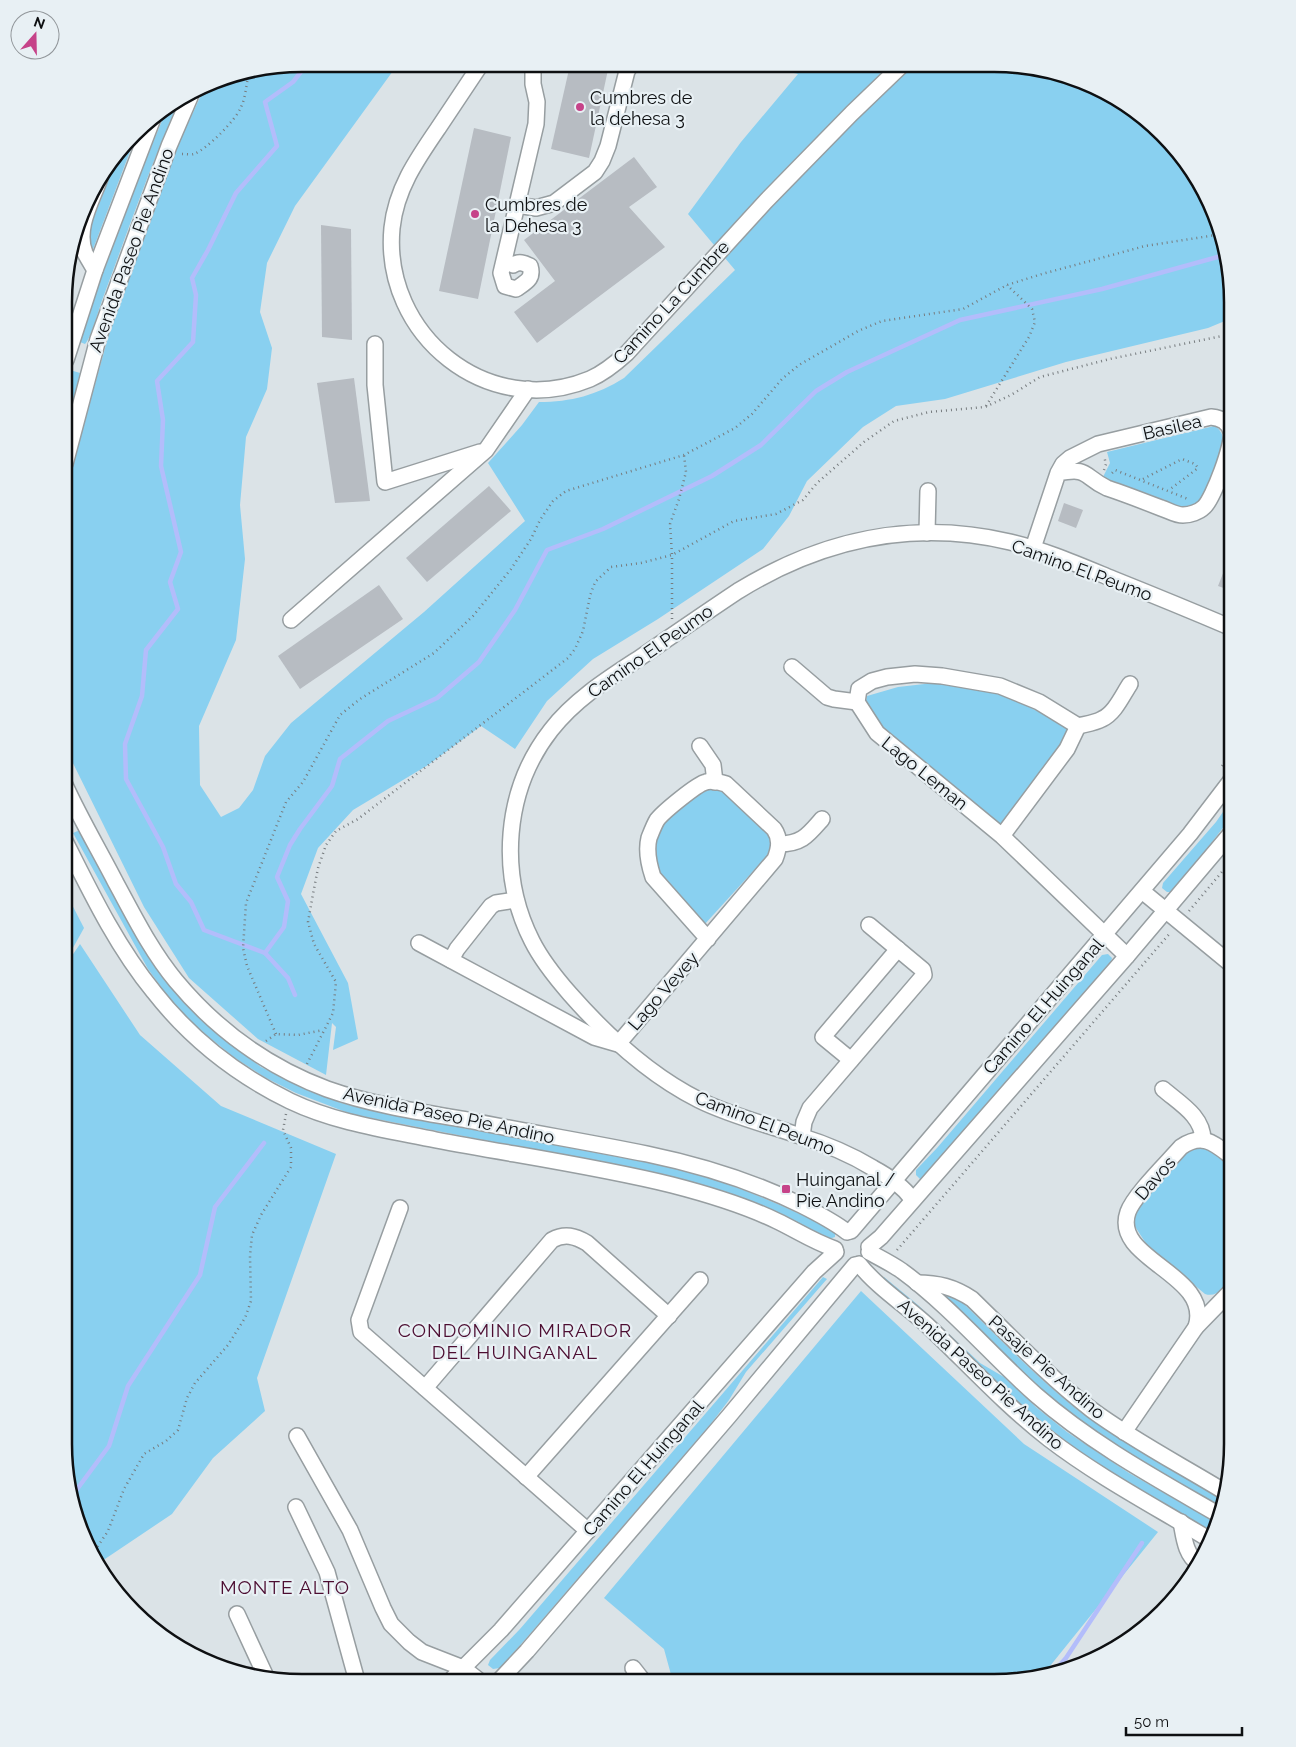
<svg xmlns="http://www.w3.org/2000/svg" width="1296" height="1747" font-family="Raleway,sans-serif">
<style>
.green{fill:#89d0f0}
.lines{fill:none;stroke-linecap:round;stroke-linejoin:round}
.stream{stroke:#b3bdfb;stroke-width:4.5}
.building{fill:#b7bcc2}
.minor-casing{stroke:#979ea1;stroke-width:18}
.path{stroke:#777c7f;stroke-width:2.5;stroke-dasharray:1 4;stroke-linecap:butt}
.minor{stroke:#fff;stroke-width:15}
.poi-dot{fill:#c64389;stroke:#e8f0f4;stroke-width:2}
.labels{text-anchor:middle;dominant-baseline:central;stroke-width:4.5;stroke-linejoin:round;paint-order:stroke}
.poi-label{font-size:18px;fill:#0e1012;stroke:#e8f0f4;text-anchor:start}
.street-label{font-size:18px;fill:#0e1012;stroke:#e8f0f4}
.neighbourhood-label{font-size:19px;letter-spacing:1px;fill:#4c0d31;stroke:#e8f0f4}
.rim{fill:none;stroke:#0e1012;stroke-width:2.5}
</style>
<rect width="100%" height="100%" fill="#dbe3e7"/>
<g class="green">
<path d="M303,64H398L295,206L267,263L260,312L272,348L267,389L246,437L240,505L245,559L236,640L199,726L200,785L221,817L239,808L253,790L265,756L291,723L424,612L525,521L488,463L522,425L539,402C571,402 597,395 624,378L735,270L688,214L741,142L798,74L761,65L1025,66L1084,82L1139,113L1207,197L1232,302V318L1208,328L1066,362L945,399L896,406L863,427L807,481L789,516L763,549L658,619L593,659L547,701L515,749L481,726L428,765L353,810L318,848L301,894L348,983L358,1039L333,1050L336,1027L332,1023L326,1075L258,1039L189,978L144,907L65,747V495L71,470L109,334L168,166L204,89L226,77Z"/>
<path d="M178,104C150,166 128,231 104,295C100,305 91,339 85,344L80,342L79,337L83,327L140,174L166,111Z"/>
<path d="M137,133L92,252L87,235L117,158Z"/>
<path d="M70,370L80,373L66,431V388Z"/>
<path d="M1214,426C1219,428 1222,433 1223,438C1226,450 1208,496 1198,503C1192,509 1184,509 1176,510L1102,479L1110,463L1107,452Z"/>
<path d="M942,682L998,691L1070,728L1062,746L1001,828L862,716L867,696L898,687Z"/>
<path d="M705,789H715L724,793L767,832C772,842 771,847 767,856L704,925L661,874L655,859L654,847L657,832L665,820Z"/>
<path d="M1232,799V816L1209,846L1171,892H1167L1162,888L1163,883L1216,822Z"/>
<path d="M80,830L144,948L164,980L196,1014L230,1044L261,1067L300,1086L341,1103L378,1112L677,1168C733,1184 784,1205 835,1231V1237L829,1239L784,1215L737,1196L681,1179L351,1114L296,1093L266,1078L235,1058L205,1034L182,1013L164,991L148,969L73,833Z"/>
<path d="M65,891L84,928L69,955L65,950Z"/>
<path d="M80,944L140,1035L221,1106L336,1154L257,1378L265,1411L213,1458L172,1514L102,1561L98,1565L89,1550L64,1445L65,966Z"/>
<path d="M1108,954L1112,958L1111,962L925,1178L920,1179L916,1175V1170L937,1148L1102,955Z"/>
<path d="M1200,1146L1213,1152L1232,1167V1278C1224,1287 1217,1298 1205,1294L1147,1245L1134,1225L1136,1210L1142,1201L1187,1150Z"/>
<path d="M823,1277L827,1279L746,1372L729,1400L710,1425L530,1634L500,1668L493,1669L488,1665L490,1660L520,1629Z"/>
<path d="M884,1277L918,1305L980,1363L1004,1377L1037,1408L1067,1432L1129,1473L1218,1524L1214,1533L1115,1476L1063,1439L1015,1400L936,1324L882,1278Z"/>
<path d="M861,1291L1024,1444L1158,1532L1046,1671L994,1683L673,1682L664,1649L604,1598Z"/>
<path d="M941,1294L956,1296C995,1334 1033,1374 1075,1408C1121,1443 1174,1470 1224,1499L1222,1507L1122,1450L1082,1423L1052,1399Z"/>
</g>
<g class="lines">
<g class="stream">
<path d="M265,953L284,927L288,901L277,877L290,845L300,829L332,786L340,759L388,721L437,698L479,662L515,610L547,550L603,529L712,476L761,445L816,391L847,372L960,320L1102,289L1221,256"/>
<path d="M295,995L288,978L265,953L204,930L191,902L176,884L163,847L126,779L125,744L142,696L146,650L178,609L170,582L181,552L161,466L163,420L157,381L193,342L196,295L192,278L208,250L236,193L277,146L265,102L293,82L307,64"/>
<path d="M75,1492L109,1446L128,1386L200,1275L215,1207L264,1143"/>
<path d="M1057,1668L1066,1658L1142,1543"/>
</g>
</g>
<g class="building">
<path d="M570,65H609L589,158L551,149Z"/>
<path d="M474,128L511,137L478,299L439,291Z"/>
<path d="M634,157L657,187L629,207L665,247L537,343L514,312L555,281L524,240Z"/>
<path d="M321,225L351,229L352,340L322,337Z"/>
<path d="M354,378L370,501L335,503L317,383Z"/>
<path d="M489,486L511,511L427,582L406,558Z"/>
<path d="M1064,503L1083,510L1076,528L1058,521Z"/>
<path d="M1231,553H1232V591L1218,586Z"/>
<path d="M379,585L403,619L300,689L278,656Z"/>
</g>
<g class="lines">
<defs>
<g id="minor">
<path d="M481,64C467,85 453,106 439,127C417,159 396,189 392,228C382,335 488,421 590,379C604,373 616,363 627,353L766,201L852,113L902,65"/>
<path d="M517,205L536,208L554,203L595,172L602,161L608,146L627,71L631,65"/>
<path d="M513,265C519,261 524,263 530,266C534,279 526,282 516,289L505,286L501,273L536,124L537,102L533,84V64"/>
<path d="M95,270C92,265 88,259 85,253C75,229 92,201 100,178"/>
<path d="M375,344V385L385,482L480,452"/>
<path d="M66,360L95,270L153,118"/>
<path d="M65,464L98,339L169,146L190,97"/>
<path d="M927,533L928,491"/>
<path d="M1033,548L1058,473L1063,464L1070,458L1098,444L1211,417C1221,418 1229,422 1231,432C1234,443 1213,499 1204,507C1199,512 1190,515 1183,515C1175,515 1168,510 1161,508C1143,501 1125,494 1107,488C1082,476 1090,467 1058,473"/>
<path d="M291,620L486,450L528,389"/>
<path d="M792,667L827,697L834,699L857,702"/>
<path d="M1078,726C1086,724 1095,723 1102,719C1115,713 1122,696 1130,684"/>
<path d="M700,746L713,765L715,782"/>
<path d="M65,785C80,818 99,850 116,883C134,916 151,951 176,981C216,1029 268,1067 327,1089C372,1105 420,1112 467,1120C527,1132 587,1142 647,1154C700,1165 752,1181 801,1205C817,1213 833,1221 847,1232"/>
<path d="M1002,836L1067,749L1078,726L1039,702L1000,686L942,676L915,674L887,677L872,681L859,689L857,702L877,733L1002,836L1127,956"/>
<path d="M65,841C91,893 117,947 154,992C190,1038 237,1075 290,1101C336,1123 387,1130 436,1140C515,1155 595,1166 672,1185C707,1194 744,1205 777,1221C796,1230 814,1242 835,1249"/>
<path d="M779,844C802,844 808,835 822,819"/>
<path d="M1142,891L1232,965"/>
<path d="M419,943L594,1037L618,1044L775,859C779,849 781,839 774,829L726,784C719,782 712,780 706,782C697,784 663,812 657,820C654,825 651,833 649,838C646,850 649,865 653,877L708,939"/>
<path d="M451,960L457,949L491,906L496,903L516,900"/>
<path d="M851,1060L823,1037L898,949"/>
<path d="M1163,1089C1179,1103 1203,1116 1203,1140"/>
<path d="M802,1136L804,1122L810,1108L924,975L923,970L869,925"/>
<path d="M912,1199C902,1185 888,1176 873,1168C850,1154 826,1144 800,1136C766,1124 731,1116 699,1100C649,1075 607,1036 570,994C556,978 542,961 532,941C498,874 504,790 551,730C575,699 609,678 641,657C673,635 705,613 738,591C821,540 913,519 1010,542C1045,550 1079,565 1113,579C1153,595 1192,611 1232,628"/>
<path d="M400,1208L359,1320L361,1332L588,1531"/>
<path d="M851,1231L1190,834L1232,779"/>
<path d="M869,1247L881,1237L1127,956L1232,832"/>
<path d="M869,1252C880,1258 892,1264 902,1271C951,1307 991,1355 1036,1395C1092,1444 1157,1479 1221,1516"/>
<path d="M859,1264C877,1287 905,1305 927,1325C967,1363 1005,1405 1049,1439C1100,1478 1156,1507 1210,1540"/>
<path d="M917,1283C938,1283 954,1287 972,1299C1011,1337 1049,1377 1092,1410C1134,1441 1181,1465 1225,1492"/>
<path d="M1196,1327C1213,1274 1111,1260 1128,1212C1134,1195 1168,1162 1181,1147C1203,1132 1215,1144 1232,1157"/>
<path d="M425,1388L552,1240C565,1233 575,1236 587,1243L669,1316"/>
<path d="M1124,1432L1196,1327L1232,1290"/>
<path d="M297,1436L350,1530L383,1608L391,1624L409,1642L422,1652L463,1668L481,1682"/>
<path d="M526,1477L700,1280"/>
<path d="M296,1507L327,1572L357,1681"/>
<path d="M1181,1522C1184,1537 1185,1555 1199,1564"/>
<path d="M237,1614L267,1679"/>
<path d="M633,1668L644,1682"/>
<path d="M449,1682L501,1630L814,1272L836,1252"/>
<path d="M498,1682L527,1651L729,1416L855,1265"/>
</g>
</defs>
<use href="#minor" class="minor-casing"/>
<g class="path">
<path d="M182,154C186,154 191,155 194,154C207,149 236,120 241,107C246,97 246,84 249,73"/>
<path d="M986,406L1029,337L1035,322L1032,309L1007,285"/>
<path d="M1104,470L1106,464L1104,456"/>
<path d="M1112,473L1115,470L1188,499"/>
<path d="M1143,479L1182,459L1195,464L1198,468L1169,490"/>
<path d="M672,619V555L670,524L679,499L686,472L684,455"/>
<path d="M1222,766L1232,752"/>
<path d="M1189,911L1232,860"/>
<path d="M65,933L66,927L65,925"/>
<path d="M276,1034L247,966L243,948L246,903L286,802L303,782L340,715L360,699L434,653L473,616L511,569L531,539L540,520L553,501L566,491L684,455L735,428L752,414L782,379L799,365L858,331L882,321L963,309L1007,285L1042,274L1145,246L1216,235"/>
<path d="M266,1041L276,1034L298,1035L323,1030"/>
<path d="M307,1064L333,1013L336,982L314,944L308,922L313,894L318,868L326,845L336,831L358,819L568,658L575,649L583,631L590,596L595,582L611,567L641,563L672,555L734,521L776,514L803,500L817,483L864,442L894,421L929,412L985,407L1011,395L1040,377L1110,359L1232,334"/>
<path d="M897,1250L1171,932"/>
<path d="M92,1555L108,1531L124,1489L144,1454L166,1441L178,1430L187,1398L195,1383L228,1345L245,1318L251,1301L250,1256L252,1235L261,1215L291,1167V1148L283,1130L286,1114"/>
</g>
<use href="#minor" class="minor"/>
</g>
<g class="poi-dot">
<circle cx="580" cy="107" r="5"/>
<circle cx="475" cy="214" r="5"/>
<rect x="781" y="1184" width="10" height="10" rx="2.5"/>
</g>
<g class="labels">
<g class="poi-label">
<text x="590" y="97">Cumbres de<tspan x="590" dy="21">la dehesa 3</tspan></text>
<text x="485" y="204">Cumbres de<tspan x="485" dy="21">la Dehesa 3</tspan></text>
<text x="796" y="1179">Huinganal /<tspan x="796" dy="21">Pie Andino</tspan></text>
</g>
<g class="street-label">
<text transform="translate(131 250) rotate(-70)">Avenida Paseo Pie Andino</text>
<text transform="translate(671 302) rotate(-47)">Camino La Cumbre</text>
<text transform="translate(1172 427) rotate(-13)">Basilea</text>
<text transform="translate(1082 570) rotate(20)">Camino El Peumo</text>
<text transform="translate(650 651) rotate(-35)">Camino El Peumo</text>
<text transform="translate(925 773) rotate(39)">Lago Leman</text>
<text transform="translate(663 991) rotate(-49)">Lago Vevey</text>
<text transform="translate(1043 1006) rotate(-49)">Camino El Huinganal</text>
<text transform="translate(449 1115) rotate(12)">Avenida Paseo Pie Andino</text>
<text transform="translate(765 1123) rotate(21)">Camino El Peumo</text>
<text transform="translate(1155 1178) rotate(-49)">Davos</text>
<text transform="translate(1047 1367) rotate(41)">Pasaje Pie Andino</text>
<text transform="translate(981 1374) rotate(42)">Avenida Paseo Pie Andino</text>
<text transform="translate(643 1468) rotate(-49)">Camino El Huinganal</text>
</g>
<g class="neighbourhood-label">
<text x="515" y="1330">CONDOMINIO MIRADOR<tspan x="515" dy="22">DEL HUINGANAL</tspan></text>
<text x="285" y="1587">MONTE ALTO</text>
</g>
</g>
<path d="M0 0H1296V1747H0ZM302 72H994A230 230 0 0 1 1224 302V1444A230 230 0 0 1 994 1674H302A230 230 0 0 1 72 1444V302A230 230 0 0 1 302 72Z" fill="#e8f0f4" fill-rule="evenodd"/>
<path class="rim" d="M302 72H994A230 230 0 0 1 1224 302V1444A230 230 0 0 1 994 1674H302A230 230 0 0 1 72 1444V302A230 230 0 0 1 302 72Z"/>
<g transform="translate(35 35) rotate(20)"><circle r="24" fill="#e8f0f4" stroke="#91969a"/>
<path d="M0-4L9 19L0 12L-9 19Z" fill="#c64389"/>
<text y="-8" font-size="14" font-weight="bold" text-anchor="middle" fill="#0e1012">N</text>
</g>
<path d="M1126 1727v8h116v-8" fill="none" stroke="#0e1012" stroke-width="2.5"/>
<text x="1134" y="1727" font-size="15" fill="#0e1012" stroke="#e8f0f4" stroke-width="4" paint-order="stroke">50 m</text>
</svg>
